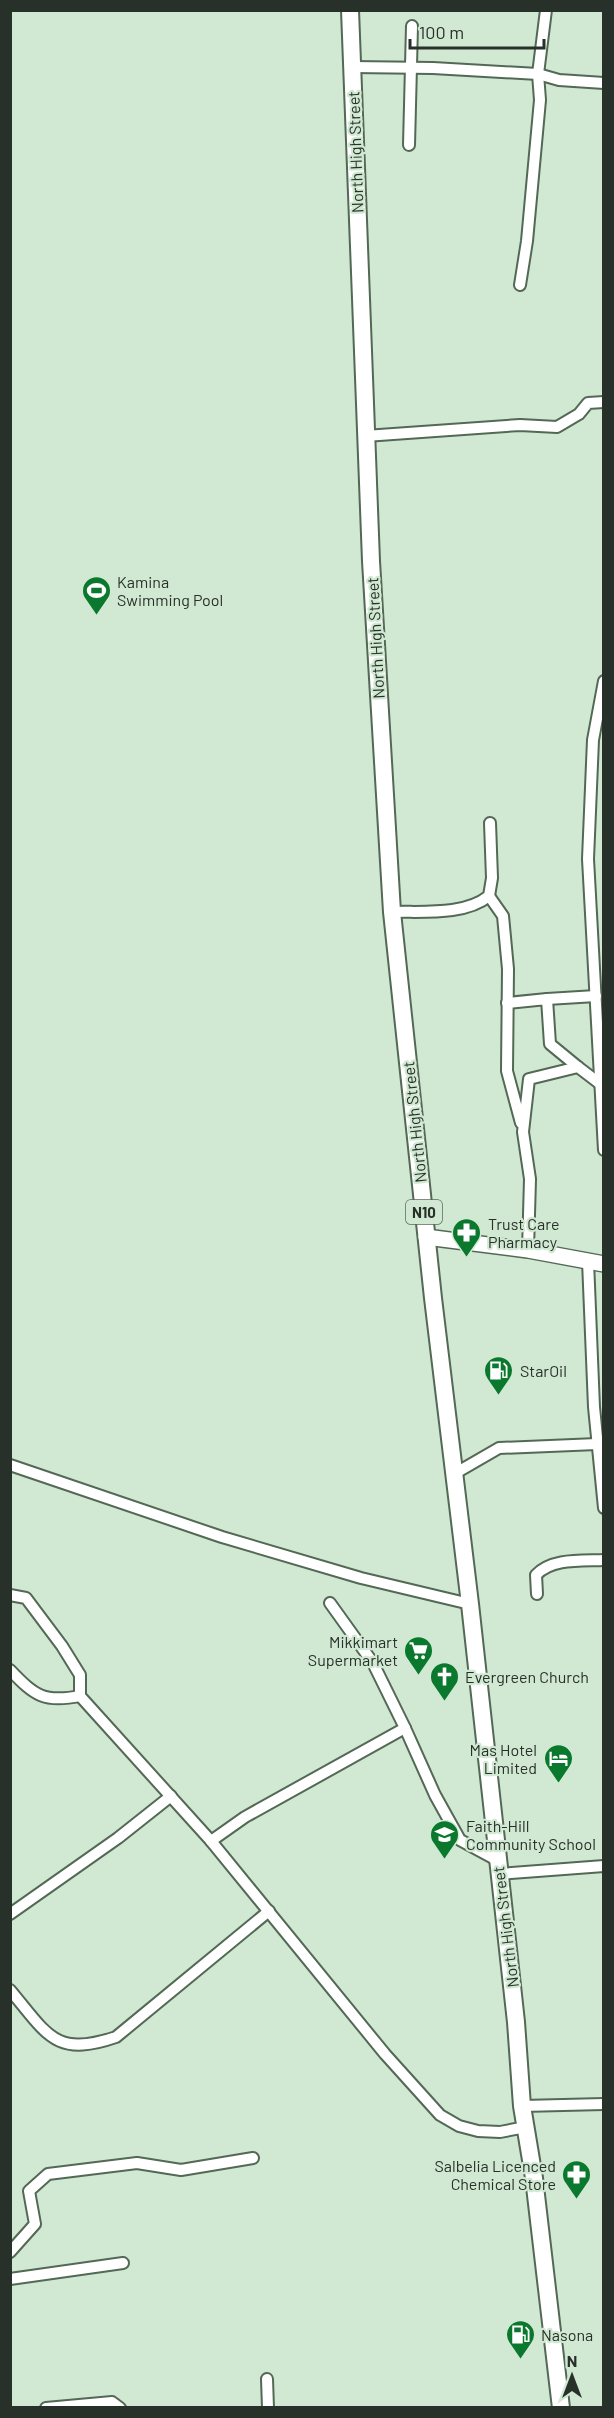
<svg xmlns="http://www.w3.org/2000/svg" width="614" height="2418" font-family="Barlow,sans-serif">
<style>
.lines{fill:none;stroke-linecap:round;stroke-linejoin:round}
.minor-casing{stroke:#536855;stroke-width:14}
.secondary-casing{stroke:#536855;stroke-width:18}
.trunk-casing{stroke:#536855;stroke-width:20}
.minor{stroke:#fff;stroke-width:10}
.secondary{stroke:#fff;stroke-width:15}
.trunk{stroke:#fff;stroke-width:16}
.labels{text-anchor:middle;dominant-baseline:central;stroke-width:4.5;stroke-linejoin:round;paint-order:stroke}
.shield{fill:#d1e9d3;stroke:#5b685c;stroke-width:1.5}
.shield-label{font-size:15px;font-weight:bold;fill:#283129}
.street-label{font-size:16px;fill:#283129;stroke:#d1e9d3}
.poi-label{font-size:16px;fill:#283129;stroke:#d1e9d3;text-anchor:start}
</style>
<rect width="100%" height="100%" fill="#d1e9d3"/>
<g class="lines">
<defs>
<g id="minor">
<path d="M352,67L433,68L538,74L559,80L604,83"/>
<path d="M409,145L412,26"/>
<path d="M520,285L527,241L540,100L538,74L546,10"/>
<path d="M365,436L520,425L557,427L579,414L588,403L604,402"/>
<path d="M604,681L593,740L588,859L604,1150"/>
<path d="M489,896L503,916L508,969L507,1071L521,1123"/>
<path d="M392,912C422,911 464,916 489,896L492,878L490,823"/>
<path d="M547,999L596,996"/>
<path d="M507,1003L547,999L550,1044L578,1067"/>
<path d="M528,1250L530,1179L523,1132L529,1079L578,1067L599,1083"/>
<path d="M588,1261L594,1407L604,1508"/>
<path d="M10,1465L222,1537L361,1578L470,1604"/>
<path d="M454,1474L499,1448L597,1444"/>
<path d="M537,1594L536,1575C552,1558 581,1561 604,1560"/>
<path d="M10,1595L26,1598L62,1646L80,1675V1696L211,1841L385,2054L440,2115L459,2126L478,2131L500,2132L526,2127"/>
<path d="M10,1670C35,1696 44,1703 80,1696"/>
<path d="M405,1728L435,1795L460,1840L497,1860"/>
<path d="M211,1841L245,1817L405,1728L373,1663L330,1603"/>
<path d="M499,1874L604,1866"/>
<path d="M10,1914L118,1838L171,1796"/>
<path d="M10,1990C47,2034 55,2058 116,2037L269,1911"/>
<path d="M522,2106L604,2104"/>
<path d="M10,2252L35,2224L29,2191L48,2174L137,2163L181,2170L253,2158"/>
<path d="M10,2279L123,2263"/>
<path d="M267,2379L268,2408"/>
<path d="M46,2408L112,2402L120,2408"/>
</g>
<path id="secondary" d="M426,1237L528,1250L604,1264"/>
<path id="trunk" d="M350,10L371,561L392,912L433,1298L470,1604L516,2022L522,2106L534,2178L561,2408"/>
</defs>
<use href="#minor" class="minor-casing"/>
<use href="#secondary" class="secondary-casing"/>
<use href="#trunk" class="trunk-casing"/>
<use href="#minor" class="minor"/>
<use href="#secondary" class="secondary"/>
<use href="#trunk" class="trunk"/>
</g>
<defs>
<symbol id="stadium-pin" viewBox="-11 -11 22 30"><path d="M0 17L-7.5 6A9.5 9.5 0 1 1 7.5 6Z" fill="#0a792e" stroke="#d1e9d3"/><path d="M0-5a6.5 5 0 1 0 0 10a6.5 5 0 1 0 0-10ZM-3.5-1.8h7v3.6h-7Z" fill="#fff"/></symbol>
<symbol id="pharmacy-pin" viewBox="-11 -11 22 30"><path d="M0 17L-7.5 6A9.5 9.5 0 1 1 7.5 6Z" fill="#0a792e" stroke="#d1e9d3"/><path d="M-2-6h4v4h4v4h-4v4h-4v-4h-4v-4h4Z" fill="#fff"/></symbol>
<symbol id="fuel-pin" viewBox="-11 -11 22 30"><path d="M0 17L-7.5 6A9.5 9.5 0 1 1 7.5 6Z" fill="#0a792e" stroke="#d1e9d3"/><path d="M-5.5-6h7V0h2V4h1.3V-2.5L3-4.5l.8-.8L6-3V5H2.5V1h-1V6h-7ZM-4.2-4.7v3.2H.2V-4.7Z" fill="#fff"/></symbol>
<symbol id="supermarket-pin" viewBox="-11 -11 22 30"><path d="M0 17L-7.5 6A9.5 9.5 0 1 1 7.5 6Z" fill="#0a792e" stroke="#d1e9d3"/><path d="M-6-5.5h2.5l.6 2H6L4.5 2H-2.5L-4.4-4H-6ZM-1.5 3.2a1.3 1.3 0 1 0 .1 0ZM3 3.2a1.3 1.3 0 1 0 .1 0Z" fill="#fff"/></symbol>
<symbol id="church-pin" viewBox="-11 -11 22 30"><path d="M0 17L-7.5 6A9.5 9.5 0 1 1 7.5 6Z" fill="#0a792e" stroke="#d1e9d3"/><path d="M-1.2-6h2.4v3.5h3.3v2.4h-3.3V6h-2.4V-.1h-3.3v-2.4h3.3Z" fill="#fff"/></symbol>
<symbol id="hotel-pin" viewBox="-11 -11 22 30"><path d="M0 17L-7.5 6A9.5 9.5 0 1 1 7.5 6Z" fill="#0a792e" stroke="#d1e9d3"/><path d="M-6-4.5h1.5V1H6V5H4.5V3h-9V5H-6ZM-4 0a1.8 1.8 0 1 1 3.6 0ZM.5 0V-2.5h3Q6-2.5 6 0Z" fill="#fff"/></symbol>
<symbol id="school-pin" viewBox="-11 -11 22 30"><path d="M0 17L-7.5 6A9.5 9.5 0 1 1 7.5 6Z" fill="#0a792e" stroke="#d1e9d3"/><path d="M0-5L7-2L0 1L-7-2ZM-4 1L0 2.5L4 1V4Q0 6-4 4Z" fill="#fff"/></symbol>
</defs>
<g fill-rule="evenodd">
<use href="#stadium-pin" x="80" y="574" width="33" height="45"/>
<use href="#pharmacy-pin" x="450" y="1216" width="33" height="45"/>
<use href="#fuel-pin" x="482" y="1354" width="33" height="45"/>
<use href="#supermarket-pin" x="402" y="1634" width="33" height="45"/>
<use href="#church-pin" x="428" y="1660" width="33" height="45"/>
<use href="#hotel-pin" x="542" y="1742" width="33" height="45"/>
<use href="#school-pin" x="428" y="1818" width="33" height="45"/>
<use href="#pharmacy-pin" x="560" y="2158" width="33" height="45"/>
<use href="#fuel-pin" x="504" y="2318" width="33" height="45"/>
</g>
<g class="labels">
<rect class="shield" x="406" y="1200" width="36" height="24" rx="4.5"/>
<g class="shield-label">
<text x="424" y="1212">N10</text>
</g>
<g class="street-label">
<text transform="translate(355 152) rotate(-92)">North High Street</text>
<text transform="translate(375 638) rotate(-93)">North High Street</text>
<text transform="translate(414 1122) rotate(-96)">North High Street</text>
<text transform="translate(505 1927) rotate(-97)">North High Street</text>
</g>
<g class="poi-label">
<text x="117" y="581">Kamina<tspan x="117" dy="18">Swimming Pool</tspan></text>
<text x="488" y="1223">Trust Care<tspan x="488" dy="18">Pharmacy</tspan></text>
<text x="520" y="1370">StarOil</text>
<text x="398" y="1641" text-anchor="end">Mikkimart<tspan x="398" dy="18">Supermarket</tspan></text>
<text x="465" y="1676">Evergreen Church</text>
<text x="537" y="1749" text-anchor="end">Mas Hotel<tspan x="537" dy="18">Limited</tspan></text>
<text x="466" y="1825">Faith-Hill<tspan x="466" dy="18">Community School</tspan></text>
<text x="556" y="2165" text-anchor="end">Salbelia Licenced<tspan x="556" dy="18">Chemical Store</tspan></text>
<text x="541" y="2334">Nasona</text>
</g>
</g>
<rect width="614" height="2418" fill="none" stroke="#283129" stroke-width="24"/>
<g transform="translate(572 2376)" stroke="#d1e9d3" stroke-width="4.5" paint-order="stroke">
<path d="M0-4.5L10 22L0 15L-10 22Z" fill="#283129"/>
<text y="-9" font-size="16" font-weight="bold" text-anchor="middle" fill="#283129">N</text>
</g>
<path d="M410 39v9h134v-9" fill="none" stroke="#283129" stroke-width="3"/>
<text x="419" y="39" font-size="18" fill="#283129" stroke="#d1e9d3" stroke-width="4.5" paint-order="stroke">100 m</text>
</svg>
